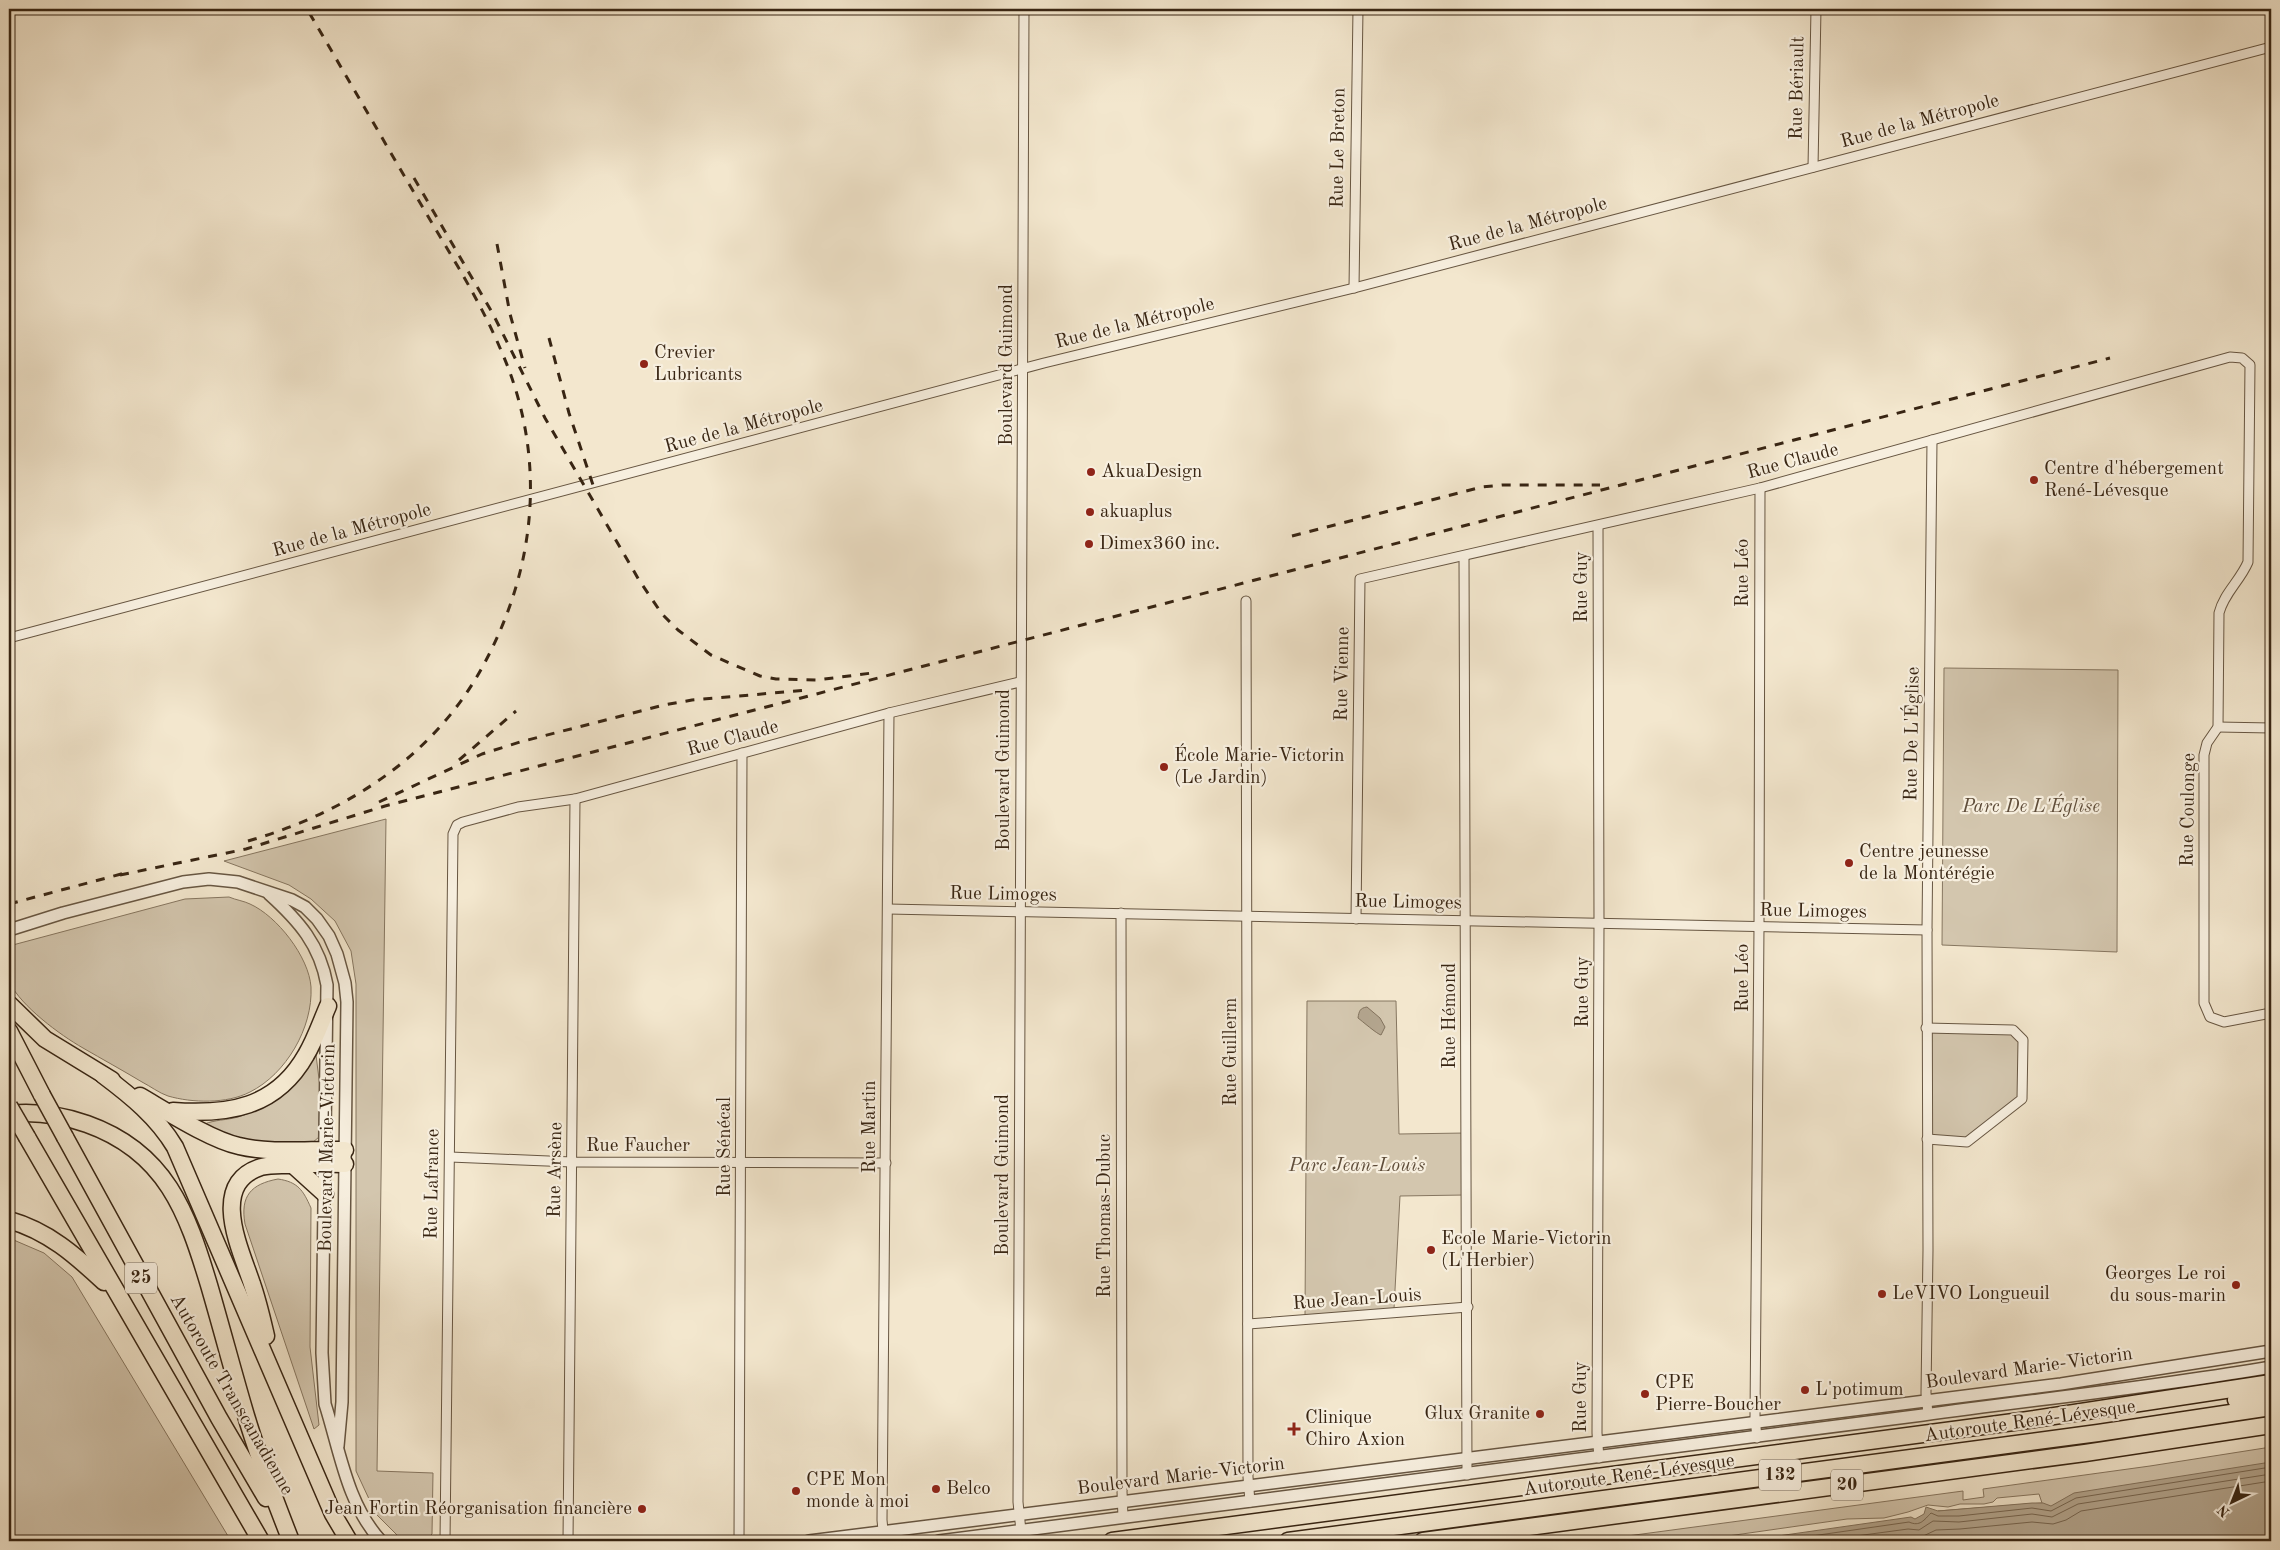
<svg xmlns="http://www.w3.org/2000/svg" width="2280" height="1550" font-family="'Old Standard TT',serif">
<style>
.green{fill:#d3c6ae;stroke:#867660}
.water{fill:#b3a58e;stroke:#82725d}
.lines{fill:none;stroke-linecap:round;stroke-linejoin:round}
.shore{stroke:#766550;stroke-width:1}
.minor-casing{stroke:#675642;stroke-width:11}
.tertiary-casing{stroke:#675642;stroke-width:14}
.motorway-casing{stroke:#382513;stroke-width:19}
.minor{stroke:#f7efdf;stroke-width:9}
.tertiary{stroke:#f7efdf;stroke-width:11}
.motorway{stroke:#f3e7ce;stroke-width:16}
.rail{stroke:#382513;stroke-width:3;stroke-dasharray:9 9;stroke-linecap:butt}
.motorway-bridge-casing{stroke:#382513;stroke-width:19;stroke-linecap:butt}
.motorway-bridge{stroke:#f3e7ce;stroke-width:16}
.poi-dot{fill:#8f2418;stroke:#f7efdf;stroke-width:2}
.labels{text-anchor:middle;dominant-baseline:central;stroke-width:4.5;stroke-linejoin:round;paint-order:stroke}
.shield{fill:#f7efdf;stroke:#716250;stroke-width:1}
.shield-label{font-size:18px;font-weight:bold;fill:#382513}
.street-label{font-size:19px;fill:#382513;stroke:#f7efdf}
.poi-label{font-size:19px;fill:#382513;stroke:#f7efdf;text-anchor:start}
.park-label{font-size:19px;font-style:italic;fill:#5f4d3a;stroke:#f7efdf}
</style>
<rect width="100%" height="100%" fill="#f3e7ce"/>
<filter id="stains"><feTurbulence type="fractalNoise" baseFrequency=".004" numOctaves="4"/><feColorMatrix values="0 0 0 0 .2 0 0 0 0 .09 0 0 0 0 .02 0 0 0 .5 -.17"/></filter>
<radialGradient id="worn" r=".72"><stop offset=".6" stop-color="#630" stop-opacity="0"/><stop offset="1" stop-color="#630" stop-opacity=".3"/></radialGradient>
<g class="green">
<path d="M1944,668L2118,670L2117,952L1942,945Z"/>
<path d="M386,819L377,1471L433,1473L432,1534L425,1541H406L401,1539L376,1514L356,1471V984L351,951L335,921L311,899L289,885L224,861Z"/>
<path d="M229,897C236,900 244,901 250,904C277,916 309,957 311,987C313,1028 286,1074 250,1092C227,1104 192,1103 168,1096C159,1093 150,1086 142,1082C122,1070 102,1059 83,1048C60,1035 21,1006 10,983C5,975 9,956 9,946L185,899Z"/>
<path d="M1307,1001H1396L1399,1134L1465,1133V1195L1400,1196L1394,1309L1305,1315Z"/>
<path d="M1926,1028L2013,1030L2023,1040L2022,1099L1967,1142L1927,1139Z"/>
<path d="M316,1055L320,1087L319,1137L312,1143C275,1143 237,1145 205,1124C213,1120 228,1120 238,1117C272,1107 297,1083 316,1055Z"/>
<path d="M278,1179C298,1182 303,1190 311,1208L310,1347L319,1425L314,1429L245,1224C240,1196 251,1184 278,1179Z"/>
<path d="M9,1238L44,1253L72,1277L231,1541H9Z"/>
<path d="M2271,1447V1541L1938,1511L2042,1503L2039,1494L1997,1498L1993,1502L1984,1504H1960L1948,1507L1928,1505L1908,1512L1884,1518L1847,1519L1693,1541H1590L1963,1491V1500L1984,1497L1983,1489L2150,1466Z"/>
</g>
<g class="water">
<path d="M1367,1007L1380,1018L1385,1027L1381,1035C1377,1034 1362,1021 1358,1018C1359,1011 1360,1008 1367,1007Z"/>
<path d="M2271,1462V1541H1727L1764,1538L1911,1517L1915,1519L1924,1514L1926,1507L1938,1511L2032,1503H2043L2051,1506L2074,1493Z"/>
</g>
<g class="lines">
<g class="shore">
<path d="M1777,1541L1909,1522C1920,1527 1924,1520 1931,1513L1938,1516H1959L2032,1508L2051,1511L2076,1498L2271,1467"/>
<path d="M1819,1541L1908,1529L1919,1530L1933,1521L1959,1522L2032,1514L2052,1517L2078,1504L2271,1474"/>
<path d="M1874,1541L1907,1537L1919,1538L1936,1530L1960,1529L2032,1522L2053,1524L2066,1520L2081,1511L2271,1481"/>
</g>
<defs>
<g id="minor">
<path d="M1813,167L1816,9"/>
<path d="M1354,288L1358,9"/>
<path d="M1598,526L1599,923L1597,1433L1599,1458"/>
<path d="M1464,556L1467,1475"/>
<path d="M1246,601L1248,1477L1250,1502"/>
<path d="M9,638L1044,363L1354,288L2271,47"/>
<path d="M2218,727L2271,728"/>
<path d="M888,909L1927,930"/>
<path d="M1121,913L1122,1491L1123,1518"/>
<path d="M1356,919L1360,579L1760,488L2230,357L2242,358L2250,365L2248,562C2240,581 2224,593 2219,613L2218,727L2207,743L2204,755V1003L2210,1017L2224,1022L2271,1013"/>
<path d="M1926,1028L2013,1030L2023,1040L2022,1099L1967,1142L1927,1139"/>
<path d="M450,1157L572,1162L886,1163"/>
<path d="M1248,1324L1468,1307"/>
<path d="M1928,1414L1926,1393L1928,1250L1927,930L1932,440"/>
<path d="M1757,1438L1755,1417L1759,927L1760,488"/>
<path d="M1021,1531L1018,1502L1024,9"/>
<path d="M445,1541L453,834L457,825L463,822L518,807L575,799L889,713L1020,682"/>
<path d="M568,1541L575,799"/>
<path d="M739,1541L742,753"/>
<path d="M884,1541L882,1520L889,713"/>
</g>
<g id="tertiary">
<path d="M269,894C299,921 320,945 327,985L322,1353L325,1404C340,1451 347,1504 381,1541"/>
<path d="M9,930L63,913L183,882L209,879L238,882L292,900L305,907L317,919L329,936L337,954L345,983L347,1002L342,1402L338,1446"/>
<path d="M809,1541L2061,1384L2271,1351"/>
<path d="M939,1541C1267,1498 1596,1460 1923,1415C2039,1399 2156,1387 2271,1367"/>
</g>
<g id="motorway">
<path d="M9,1004L45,1039L112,1080"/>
<path d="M9,1031L42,1095"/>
<path d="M103,1075C131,1096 157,1117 175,1147L333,1514L349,1541"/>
<path d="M140,1096C166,1111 211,1140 239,1146C272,1154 311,1149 345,1150"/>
<path d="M173,1111C228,1115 276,1108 306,1055C315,1040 321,1022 328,1006"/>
<path d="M9,1114C36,1111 61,1115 87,1124C166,1152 187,1212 209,1285C221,1326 232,1368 244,1409C257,1454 274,1498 291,1541"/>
<path d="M27,1137L261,1541"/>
<path d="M65,1137L219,1418L266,1498"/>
<path d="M293,1165L325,1194"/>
<path d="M9,1220C48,1231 75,1255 104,1282"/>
<path d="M266,1336C262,1319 258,1301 252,1284C241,1250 208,1184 261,1167C271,1164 282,1165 292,1165C310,1164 327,1163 345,1164"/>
<path d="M2236,1400L2271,1394"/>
<path d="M1112,1541L2021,1421L2271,1383"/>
<path d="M1288,1541L2098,1433L2271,1407"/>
<path d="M1423,1541L2085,1453L2271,1425"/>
</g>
</defs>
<use href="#minor" class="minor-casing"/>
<use href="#tertiary" class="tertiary-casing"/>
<use href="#motorway" class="motorway-casing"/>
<use href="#minor" class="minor"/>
<use href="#tertiary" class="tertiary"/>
<use href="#motorway" class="motorway"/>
<g class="rail">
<path d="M414,178L493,314L545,418L639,580L662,614L678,630L711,655L760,676L776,679L817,680L872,673"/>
<path d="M497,244L510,314L525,368"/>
<path d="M549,338L569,413L595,491"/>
<path d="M1292,536L1482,487L1502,485H1600"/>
<path d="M459,760L516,711"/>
<path d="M379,802L482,754L520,742L664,705L692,700L808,690"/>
<path d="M248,841C346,813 435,756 484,664C538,564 547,453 500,348C480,301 452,257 426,213C386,145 347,77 307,9"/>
<path d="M120,875L246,849L385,806L2110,358"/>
<path d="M9,904L125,873"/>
</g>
<defs>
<g id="motorway-bridge">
<path d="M42,1095L65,1137"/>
<path d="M9,1106L27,1137"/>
</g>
</defs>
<use href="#motorway-bridge" class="motorway-bridge-casing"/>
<use href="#motorway-bridge" class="motorway-bridge"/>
</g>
<g class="poi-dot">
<circle cx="644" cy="364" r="5"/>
<circle cx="1091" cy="472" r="5"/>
<circle cx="2034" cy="480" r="5"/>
<circle cx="1090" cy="512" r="5"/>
<circle cx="1089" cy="544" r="5"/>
<circle cx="1164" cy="767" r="5"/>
<circle cx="1849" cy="863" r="5"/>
<circle cx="1431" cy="1250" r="5"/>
<circle cx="2236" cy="1285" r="5"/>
<circle cx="1882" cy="1294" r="5"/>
<circle cx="1805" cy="1390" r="5"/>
<circle cx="1645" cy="1394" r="5"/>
<circle cx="1540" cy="1414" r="5"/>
<path d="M1291.5 1421.5h5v5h5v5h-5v5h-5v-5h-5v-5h5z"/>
<circle cx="936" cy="1489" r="5"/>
<circle cx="796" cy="1491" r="5"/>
<circle cx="642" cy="1509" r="5"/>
</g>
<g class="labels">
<g class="shield">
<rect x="125" y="1262.5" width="32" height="31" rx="4"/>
<rect x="1759" y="1459.5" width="42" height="31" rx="4"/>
<rect x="1831" y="1469.5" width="32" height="31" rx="4"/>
</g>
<g class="shield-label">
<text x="141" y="1278">25</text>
<text x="1780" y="1475">132</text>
<text x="1847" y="1485">20</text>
</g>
<g class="street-label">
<text transform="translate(1798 88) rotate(-89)">Rue Bériault</text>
<text transform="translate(1920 122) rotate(-15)">Rue de la Métropole</text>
<text transform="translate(1339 148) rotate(-89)">Rue Le Breton</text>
<text transform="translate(1528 225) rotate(-15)">Rue de la Métropole</text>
<text transform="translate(1135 324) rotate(-14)">Rue de la Métropole</text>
<text transform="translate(1007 365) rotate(-90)">Boulevard Guimond</text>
<text transform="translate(744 427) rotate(-15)">Rue de la Métropole</text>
<text transform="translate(1793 462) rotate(-15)">Rue Claude</text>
<text transform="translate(352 531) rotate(-15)">Rue de la Métropole</text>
<text transform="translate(1743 573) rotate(-90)">Rue Léo</text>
<text transform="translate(1582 587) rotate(-90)">Rue Guy</text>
<text transform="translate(1343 674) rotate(-89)">Rue Vienne</text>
<text transform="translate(1913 734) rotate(-89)">Rue De L'Église</text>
<text transform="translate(733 739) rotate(-15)">Rue Claude</text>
<text transform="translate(1004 770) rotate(-90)">Boulevard Guimond</text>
<text transform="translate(2189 810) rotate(-89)">Rue Coulonge</text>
<text transform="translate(1003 895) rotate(1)">Rue Limoges</text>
<text transform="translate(1408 903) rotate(1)">Rue Limoges</text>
<text transform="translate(1813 912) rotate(1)">Rue Limoges</text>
<text transform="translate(1743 978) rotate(-90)">Rue Léo</text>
<text transform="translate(1583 992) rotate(-90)">Rue Guy</text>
<text transform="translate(1450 1016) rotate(-90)">Rue Hémond</text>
<text transform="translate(1231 1052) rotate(-90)">Rue Guillerm</text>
<text transform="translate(870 1127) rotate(-90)">Rue Martin</text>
<text x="638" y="1146">Rue Faucher</text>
<text transform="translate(725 1147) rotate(-90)">Rue Sénécal</text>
<text transform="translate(328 1148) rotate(-89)">Boulevard Marie-Victorin</text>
<text transform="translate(556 1170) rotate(-89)">Rue Arsène</text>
<text transform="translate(1003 1175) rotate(-90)">Boulevard Guimond</text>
<text transform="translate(433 1184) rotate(-89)">Rue Lafrance</text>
<text transform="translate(1105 1216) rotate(-90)">Rue Thomas-Dubuc</text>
<text transform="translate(1357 1300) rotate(-4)">Rue Jean-Louis</text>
<text transform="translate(2029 1369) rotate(-8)">Boulevard Marie-Victorin</text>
<text transform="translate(231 1395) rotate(60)">Autoroute Transcanadienne</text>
<text transform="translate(1581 1397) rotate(-90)">Rue Guy</text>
<text transform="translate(2030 1422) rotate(-8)">Autoroute René-Lévesque</text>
<text transform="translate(1629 1476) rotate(-8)">Autoroute René-Lévesque</text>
<text transform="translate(1181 1477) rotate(-7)">Boulevard Marie-Victorin</text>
</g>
<g class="poi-label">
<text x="654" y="353">Crevier<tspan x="654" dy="22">Lubricants</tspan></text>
<text x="2044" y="469">Centre d'hébergement<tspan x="2044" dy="22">René-Lévesque</tspan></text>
<text x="1101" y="472">AkuaDesign</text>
<text x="1100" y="512">akuaplus</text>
<text x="1099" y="544">Dimex360 inc.</text>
<text x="1174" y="756">École Marie-Victorin<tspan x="1174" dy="22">(Le Jardin)</tspan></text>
<text x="1859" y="852">Centre jeunesse<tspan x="1859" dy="22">de la Montérégie</tspan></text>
<text x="1441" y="1239">Ecole Marie-Victorin<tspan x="1441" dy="22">(L'Herbier)</tspan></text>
<text x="2226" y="1274" text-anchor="end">Georges Le roi<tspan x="2226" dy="22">du sous-marin</tspan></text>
<text x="1892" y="1294">LeVIVO Longueuil</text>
<text x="1655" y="1383">CPE<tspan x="1655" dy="22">Pierre-Boucher</tspan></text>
<text x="1815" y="1390">L'potimum</text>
<text x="1530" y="1414" text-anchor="end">Glux Granite</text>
<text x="1305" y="1418">Clinique<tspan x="1305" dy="22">Chiro Axion</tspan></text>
<text x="806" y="1480">CPE Mon<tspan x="806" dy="22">monde à moi</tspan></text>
<text x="946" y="1489">Belco</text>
<text x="632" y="1509" text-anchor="end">Jean Fortin Réorganisation financière</text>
</g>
<g class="park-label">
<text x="2031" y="807">Parc De L'Église</text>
<text x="1357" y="1166">Parc Jean-Louis</text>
</g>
</g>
<rect width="2280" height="1550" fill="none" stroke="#f3e7ce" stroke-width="30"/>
<rect x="10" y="10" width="2260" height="1530" fill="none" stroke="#382513" stroke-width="2.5"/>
<rect x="15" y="15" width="2250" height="1520" fill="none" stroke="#382513"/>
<g transform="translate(2232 1502) rotate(223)" stroke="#f7efdf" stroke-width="4" paint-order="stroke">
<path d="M0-4L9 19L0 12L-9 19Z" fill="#382513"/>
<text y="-8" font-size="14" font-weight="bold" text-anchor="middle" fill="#382513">N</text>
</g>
<rect width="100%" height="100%" filter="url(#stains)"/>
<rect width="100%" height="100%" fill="url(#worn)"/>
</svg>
